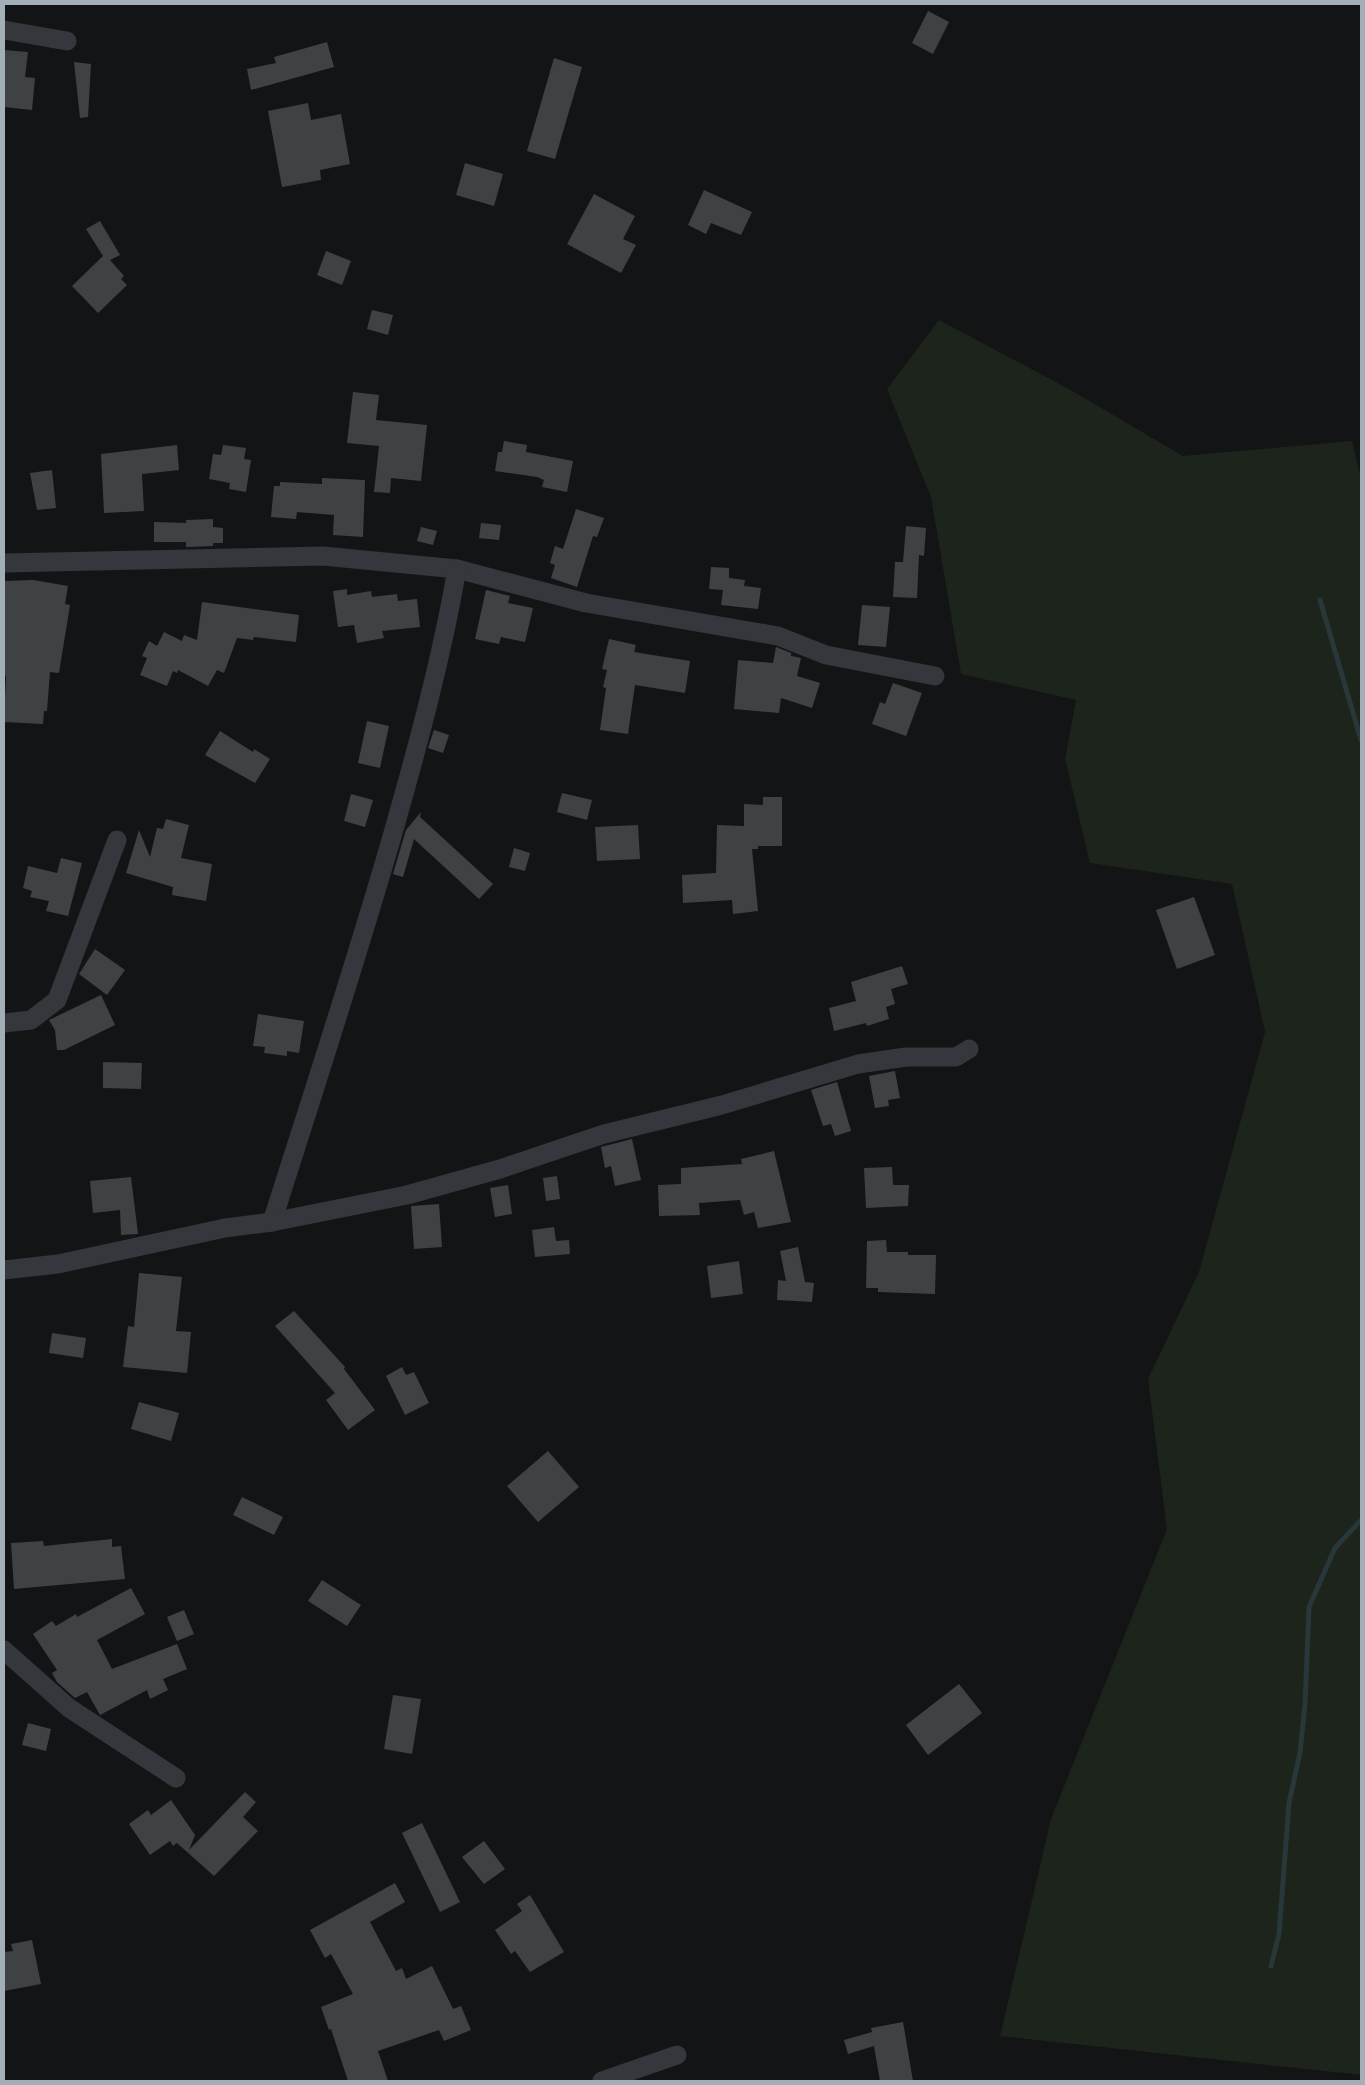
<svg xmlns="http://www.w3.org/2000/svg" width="1365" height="2085" font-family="'Source Sans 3',sans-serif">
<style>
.green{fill:#1c241b}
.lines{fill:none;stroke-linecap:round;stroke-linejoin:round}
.stream{stroke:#28373a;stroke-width:5}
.building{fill:#3f4245}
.minor{stroke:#34373b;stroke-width:19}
</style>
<rect width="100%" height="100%" fill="#131415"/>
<path class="green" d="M939,320L1069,389L1183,456L1352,441L1361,478V2075L1000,2036L1051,1819L1167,1529L1148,1379L1199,1272L1265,1032L1232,884L1090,863L1065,759L1076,700L961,674L931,497L887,389Z"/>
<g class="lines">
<g class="stream">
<path d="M1320,600L1361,740"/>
<path d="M1271,1966L1279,1934L1289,1803L1300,1753L1305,1704L1309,1607L1335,1548L1361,1520"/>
</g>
</g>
<g class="building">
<path d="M928,11L949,22L933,54L912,43Z"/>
<path d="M327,42L334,67L251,90L247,69L276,63L274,57Z"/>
<path d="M4,50L28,52L25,77L35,78L32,110L4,107Z"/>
<path d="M554,58L582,67L555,159L527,151Z"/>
<path d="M74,62L91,64L88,117L80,118Z"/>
<path d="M308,103L311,120L341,114L350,164L320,170L321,180L282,187L268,111Z"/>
<path d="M465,163L503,174L494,206L456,195Z"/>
<path d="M704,190L752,212L741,235L711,223L706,234L688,225Z"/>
<path d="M594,194L635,216L623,239L636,245L621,273L567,244Z"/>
<path d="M100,221L120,255L110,260L124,276L121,279L127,285L98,313L72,286L103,256L86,229Z"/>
<path d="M326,251L351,261L342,285L317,275Z"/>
<path d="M372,310L393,315L388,335L367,329Z"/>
<path d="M353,392L379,395L376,420L427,425L421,481L391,478L390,493L374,492L379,446L347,443Z"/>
<path d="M504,441L527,445L526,452L573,461L567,492L542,487L544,480L537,477L495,471L498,452H502Z"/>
<path d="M177,445L179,470L142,474L144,511L104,513L101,454Z"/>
<path d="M223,445L246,448L244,459L251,460L246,492L229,489L230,483L209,479L213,454L221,455Z"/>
<path d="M52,470L56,508L37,510L30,473Z"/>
<path d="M322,478L365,480L363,537L333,535L334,515L297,512L296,519L271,517L274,486H280V482L322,484Z"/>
<path d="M576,509L604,518L597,537L593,536L577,587L551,578L555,565L550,563L555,546L563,549Z"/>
<path d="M213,519V527L223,528V543H213V546L186,547V542H154V522L186,523V520Z"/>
<path d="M481,523L501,525L499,540L479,538Z"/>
<path d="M906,526L926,528L924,556L919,555L917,598L893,597L895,562H903Z"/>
<path d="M421,527L437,531L433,545L417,541Z"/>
<path d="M711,567L729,568V578L745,580L744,586L761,588L758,609L721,605L723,590L709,589Z"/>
<path d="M33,580L68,586L65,604L70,605L59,673L50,672L47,711H44L43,724L4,722L6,676L4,675V581Z"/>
<path d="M347,589V595L371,591L372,597L397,594L398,601L417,599L420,627L382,631L384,638L357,643L354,625L338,627L333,591Z"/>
<path d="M486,590L510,596L508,603L533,608L525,642L501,637L499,644L475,639Z"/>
<path d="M202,602L299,615L296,642L254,637L253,640L237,638L224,673L217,670L208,686L178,670L177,673L173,671L167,686L140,675L147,658L142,656L149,641L157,646L164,632L182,641L184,635L197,640Z"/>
<path d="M862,605L890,607L886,647L858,645Z"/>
<path d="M609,639L636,645L634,652L690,661L685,693L635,685L628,734L600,730L606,688L603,687L607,670L602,669Z"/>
<path d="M776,647L791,653V656L801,658L797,676L820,683L812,708L781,698L779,713L734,709L738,660L773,663Z"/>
<path d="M893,683L922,693L906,736L872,724L880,702L885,704Z"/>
<path d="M367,721L389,726L380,768L358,763Z"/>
<path d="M434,730L449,735L443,753L428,748Z"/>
<path d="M220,731L253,752L254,749L270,759L255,783L205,755Z"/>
<path d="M562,793L592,800L587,820L557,812Z"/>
<path d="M351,794L373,800L365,827L344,821Z"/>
<path d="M763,797H782V846H758V849H752L758,911L733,914L732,900L683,903L682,875L716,873L717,825L744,826V804L763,805Z"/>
<path d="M421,812L420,817L493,884L479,899L414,839L403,877L393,874L406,830Z"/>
<path d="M166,819L189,825L181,858L212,864L206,901L172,895L173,887L126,873L139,830L150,857L157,828L163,829Z"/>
<path d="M638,825L640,859L597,861L595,827Z"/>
<path d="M514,848L530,853L525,871L509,867Z"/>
<path d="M61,858L82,863L68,916L46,911L49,901L30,897L32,891L23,888L28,866L57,873Z"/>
<path d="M1194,897L1215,955L1177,969L1156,910Z"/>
<path d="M95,949L125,970L107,995L79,974Z"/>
<path d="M902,966L908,984L891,989L895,1004L886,1007L889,1019L867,1026L866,1023L834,1031L829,1008L856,1001L851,982Z"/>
<path d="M101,995L115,1025L64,1050H57L55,1030L49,1020Z"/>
<path d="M258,1014L304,1021L299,1053L287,1051V1056L264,1053L265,1047L253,1046Z"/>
<path d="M103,1062L142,1063L141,1089L103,1088Z"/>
<path d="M895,1071L900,1098L888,1100L889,1106L875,1108L869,1076Z"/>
<path d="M837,1082L851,1131L835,1136L831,1124L823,1126L811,1090Z"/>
<path d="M632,1139L641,1180L615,1186L611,1166L605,1168L601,1147Z"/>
<path d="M774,1151L791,1222L758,1228L754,1212L744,1215L740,1200L699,1203L700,1215L659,1216L658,1185L681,1184V1168L742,1164L741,1159Z"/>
<path d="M892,1167L893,1185H909L908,1206L866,1208L864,1168Z"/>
<path d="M557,1176L560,1199L546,1201L543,1178Z"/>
<path d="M131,1177L138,1234L121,1235L120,1210L93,1213L90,1181Z"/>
<path d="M508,1185L512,1214L495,1217L490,1188Z"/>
<path d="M439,1204L442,1247L414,1249L411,1206Z"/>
<path d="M554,1227L556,1241L569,1240L570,1254L535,1257L532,1230Z"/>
<path d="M886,1240L887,1252H908V1255H936L935,1294L878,1292V1288H866L867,1241Z"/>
<path d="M798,1247L805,1282L814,1283L812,1302L777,1300L778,1280L786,1281L780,1251Z"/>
<path d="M739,1261L743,1294L711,1298L707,1266Z"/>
<path d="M139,1273L182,1277L176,1331L191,1332L187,1373L123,1367L128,1326L134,1327Z"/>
<path d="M294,1311L345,1367L344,1369L375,1410L348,1430L326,1400L335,1393L275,1326Z"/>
<path d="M52,1333L86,1338L83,1358L49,1353Z"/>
<path d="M402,1367L406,1375L414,1372L429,1403L405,1415L386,1376Z"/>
<path d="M139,1402L179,1413L171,1441L131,1429Z"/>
<path d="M548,1451L579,1487L538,1522L507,1486Z"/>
<path d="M242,1497L283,1517L274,1535L233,1515Z"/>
<path d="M112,1539V1547L121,1546L125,1579L14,1589L11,1543L43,1541L44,1546Z"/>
<path d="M322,1580L361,1605L347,1626L308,1601Z"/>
<path d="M131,1588L145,1614L97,1640L112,1669L177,1644L187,1669L163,1679L168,1690L150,1699L147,1690L100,1715L87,1692L75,1698L57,1682L52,1673L57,1670L33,1634L52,1621L56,1626L76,1614L77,1617Z"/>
<path d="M184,1610L194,1634L177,1641L167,1617Z"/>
<path d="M959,1684L982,1713L928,1755L906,1725Z"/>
<path d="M393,1695L421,1699L412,1754L384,1749Z"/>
<path d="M28,1723L51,1729L46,1751L22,1745Z"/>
<path d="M245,1792L256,1802L243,1817L258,1831L214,1876L177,1843L173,1846L170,1841L150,1855L129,1824L148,1810L151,1815L171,1800L195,1835L189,1850Z"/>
<path d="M422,1823L460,1902L440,1912L402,1833Z"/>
<path d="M484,1841L505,1869L484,1884L462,1857Z"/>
<path d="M395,1883L405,1902L370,1922L396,1971L402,1968L406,1979L432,1966L453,2009L461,2006L471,2030L444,2041L439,2030L378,2051L388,2081H348L331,2029L329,2030L321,2007L353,1994L331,1954L325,1958L310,1930Z"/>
<path d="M530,1895L564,1952L530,1972L515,1951L511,1954L495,1930L522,1911L517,1904Z"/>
<path d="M32,1940L41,1984L4,1991V1952L13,1951L11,1944Z"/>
<path d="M903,2022L913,2081H880L874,2046L848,2054L844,2040L872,2032L871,2028Z"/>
</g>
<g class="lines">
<g class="minor">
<path d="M4,30L67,41"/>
<path d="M4,563L323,556L457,569L586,603L778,636L826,655L935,676"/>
<path d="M4,1023L31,1020L57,1000L117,840"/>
<path d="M272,1222C314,1090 357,959 395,826C419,741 442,656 457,569"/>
<path d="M4,1270L58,1264L225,1228L272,1222L407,1195L500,1169L604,1134L722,1105L858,1064L906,1057H956L969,1049"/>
<path d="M4,1650L69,1708L176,1778"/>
<path d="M602,2081L677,2055"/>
</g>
</g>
<rect width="1365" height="2085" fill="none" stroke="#a3afb7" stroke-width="10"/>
</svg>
